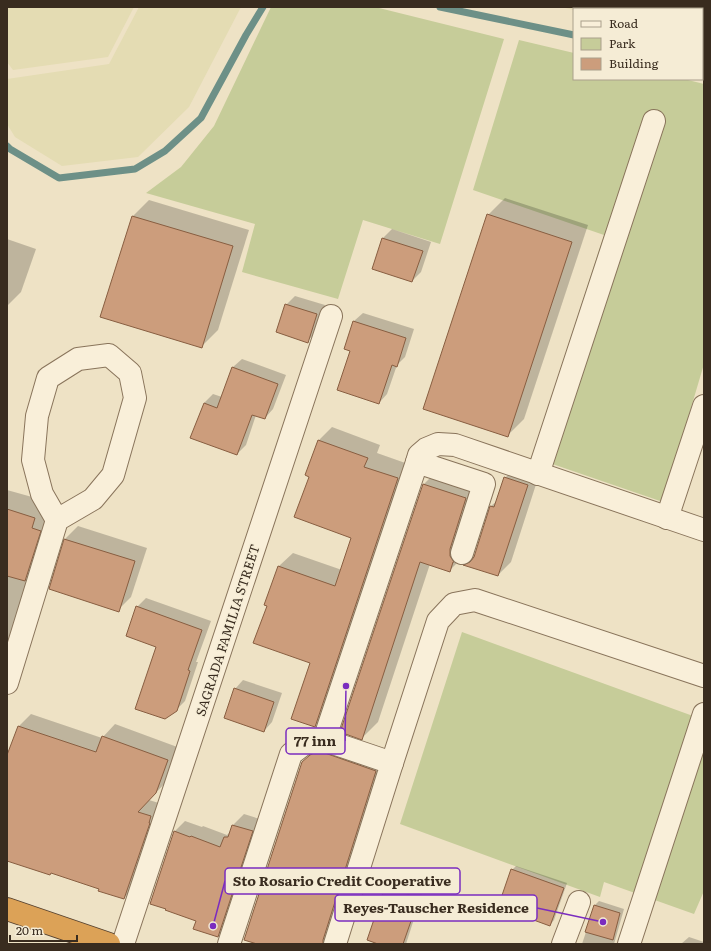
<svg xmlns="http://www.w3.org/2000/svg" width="711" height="951" font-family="Literata,serif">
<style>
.farmland{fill:#e4dcb3}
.green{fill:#c6cc99}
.shadow{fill:#0003}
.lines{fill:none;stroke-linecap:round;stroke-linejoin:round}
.stream{stroke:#6d9087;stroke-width:7}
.building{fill:#cc9d7c;stroke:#885e41}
.minor-casing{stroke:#89745b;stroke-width:24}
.highway-casing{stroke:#57422f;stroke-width:24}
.minor{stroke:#f9efd9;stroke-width:22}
.highway{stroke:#dca257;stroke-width:22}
.labels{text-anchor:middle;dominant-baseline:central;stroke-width:3;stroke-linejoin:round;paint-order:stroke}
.street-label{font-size:13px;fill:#392c1f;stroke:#f5ecd5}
.leader{fill:none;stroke:#7b2cbf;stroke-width:1.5}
.callout-dot{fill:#7b2cbf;stroke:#f5ecd5;stroke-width:1.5}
.callout{fill:#f5ecd5;stroke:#7b2cbf;stroke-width:1.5}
.callout-label{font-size:14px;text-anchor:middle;font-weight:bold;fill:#392c1f}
</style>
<rect width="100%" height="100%" fill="#eee2c5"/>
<g class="farmland">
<path d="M7,7H134L108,57L13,70L7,62Z"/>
<path d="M139,7H241L189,107L138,157L62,166L15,137L7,124V79L109,64Z"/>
<path d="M561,7H704V37L702,36V9H574V10Z"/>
</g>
<g class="green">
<path d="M271,7H375L504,39L440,244L363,220L338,299L242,272L255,224L146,193L181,167L214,126Z"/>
<path d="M519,40L574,53V79H684L704,84V364L663,502L532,457L604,235L473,190Z"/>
<path d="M462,632L704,720V891L694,914L604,882L600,897L400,824Z"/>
</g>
<g class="shadow">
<path d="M505,198L588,225L524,419L507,436L488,215Z"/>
<path d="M149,200L249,230L218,330L201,347L133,216Z"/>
<path d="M392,229L431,242L421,272L412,281L373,268L383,238Z"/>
<path d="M7,239L36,249L21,292L8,305L7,304Z"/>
<path d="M295,296L325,305L316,333L307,341L286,305Z"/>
<path d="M363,313L414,329L405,357L397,365L387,394L379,403L354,321Z"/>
<path d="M242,359L286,375L273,409L265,418L256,415L246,445L237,454L204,403L213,394L222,397L233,367Z"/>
<path d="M332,427L380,445L377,453L411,465L328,713L315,726L311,663L268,605L265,604L279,566L293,553L342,570L353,537L311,476L318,441Z"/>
<path d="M518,465L540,472L511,562L498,575L465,565L476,554L491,506L498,500L505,478Z"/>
<path d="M441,467L483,481L466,554L449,571L430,564L378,722L362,738L341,732L424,484Z"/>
<path d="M7,490L50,502L40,565L7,656Z"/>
<path d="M78,526L147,548L131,597L118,610L50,588L65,539Z"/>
<path d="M146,598L211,621L196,662H198L185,701L176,710L157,646L137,607Z"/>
<path d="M243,680L282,693L272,722L264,731L235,689Z"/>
<path d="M31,714L102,738L115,724L180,748L168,780L149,800L162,804L136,885L124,898L100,888L52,872L50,874L7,860V758L19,726Z"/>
<path d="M320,745L392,754L338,944H260L303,762Z"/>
<path d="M244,814L263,820L229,925L218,936L197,920L174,832L185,821L202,827L203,826L227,835L231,831L233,825Z"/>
<path d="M516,866L567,883L554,920L550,925L512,870Z"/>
<path d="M390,883L422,894L406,944H381L368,940L386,887Z"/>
<path d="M599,901L624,909L614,944H582L595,905Z"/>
<path d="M689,937L704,942V944H681Z"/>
</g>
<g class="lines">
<g class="stream">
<path d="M440,7L574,35"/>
<path d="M702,65H704"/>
<path d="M7,146L10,149L59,178L135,169L165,151L201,118L246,35L263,7"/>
</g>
</g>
<g class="building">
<path d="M487,214L572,242L508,437L423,409Z"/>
<path d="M132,216L233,246L202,348L100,317Z"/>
<path d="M382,238L423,251L412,282L372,269Z"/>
<path d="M285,304L317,314L308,343L276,332Z"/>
<path d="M353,321L406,338L397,367L392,365L379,404L337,390L350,351L344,349Z"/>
<path d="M232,367L278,384L265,419L252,415L237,455L190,438L204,403L217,408Z"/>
<path d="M318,440L368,458L364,467L398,478L315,727L291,719L310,663L253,643L267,606L264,605L278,566L335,586L351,538L294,517L309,477L305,475Z"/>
<path d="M504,477L528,485L498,576L463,565L470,562L474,557L490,506L494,507Z"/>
<path d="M423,484L466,498L450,549V556L454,562H453L450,572L420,562L362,740L340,732Z"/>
<path d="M7,509L35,518L32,528L41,531L25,581L7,576Z"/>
<path d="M64,539L135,561L119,612L49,589Z"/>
<path d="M136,606L202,630L188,670L190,671L177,711L165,719L135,709L156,647L126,636Z"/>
<path d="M234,688L274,702L264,732L224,718Z"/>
<path d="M18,726L96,752L102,736L168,760L156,793L138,812L151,816L149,823H150L124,899L98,891L99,889L51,873L50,875L7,861V755Z"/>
<path d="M316,752H322L376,771L323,940V944H257L244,940L302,762L310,755Z"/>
<path d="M232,825L253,831L218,937L193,929L196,921L165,910L166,909L150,904L174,831L190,837L191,836L220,847L224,837H228Z"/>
<path d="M511,869L564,888L550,926L498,907Z"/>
<path d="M385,887L419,898L403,944H378L367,940Z"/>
<path d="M594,905L620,913L613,940L585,932Z"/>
</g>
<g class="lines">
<defs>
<g id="minor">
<path d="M417,462L419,455L426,449L438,444L455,445L704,530"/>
<path d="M538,474L654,121"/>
<path d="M667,518L704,406"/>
<path d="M7,683L57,520L93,499L113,475L135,398L130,373L109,355L78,359L48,378L37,416L33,460L42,494L57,520"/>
<path d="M324,740L417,462L484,484L462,553"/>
<path d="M392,763L438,621L454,604L475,600L704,676"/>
<path d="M123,944L331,316"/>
<path d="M229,944L291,754L304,744L314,740H324L392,763L335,944"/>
<path d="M563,944L579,902"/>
<path d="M629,944L704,714"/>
</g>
<path id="highway" d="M7,909L109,944"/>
</defs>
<use href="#minor" class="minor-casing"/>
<use href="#highway" class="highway-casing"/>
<use href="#minor" class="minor"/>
<use href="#highway" class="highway"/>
</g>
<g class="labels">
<g class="street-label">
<text transform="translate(227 630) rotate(-72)">SAGRADA FAMILIA STREET</text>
</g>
</g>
<path class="leader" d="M346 686L345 741M213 926L225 881M603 922L537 908"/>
<g class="callout-dot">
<circle cx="346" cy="686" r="4"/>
<circle cx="213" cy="926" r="4"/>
<circle cx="603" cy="922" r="4"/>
</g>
<g class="callout">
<rect x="286" y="728" width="59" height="26" rx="4"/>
<rect x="225" y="868" width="235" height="26" rx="4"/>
<rect x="335" y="895" width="202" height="26" rx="4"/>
</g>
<g class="callout-label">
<text x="315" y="746">77 inn</text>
<text x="342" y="886">Sto Rosario Credit Cooperative</text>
<text x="436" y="913">Reyes-Tauscher Residence</text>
</g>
<rect width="711" height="951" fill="none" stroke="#392c1f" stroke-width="16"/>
<rect x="573" y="8" width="130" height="72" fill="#f5ecd5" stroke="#aa9f8c"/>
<rect x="581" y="21" width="20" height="6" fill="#f9efd9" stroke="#aa9f8c"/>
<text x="609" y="28" font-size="12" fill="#392c1f">Road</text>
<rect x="581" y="38" width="20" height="12" fill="#c6cc99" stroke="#aa9f8c"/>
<text x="609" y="48" font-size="12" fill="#392c1f">Park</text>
<rect x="581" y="58" width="20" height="12" fill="#cc9d7c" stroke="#aa9f8c"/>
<text x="609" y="68" font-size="12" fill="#392c1f">Building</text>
<path d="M10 935v6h67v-6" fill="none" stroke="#392c1f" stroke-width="2"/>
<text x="16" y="935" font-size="12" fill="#392c1f" stroke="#f5ecd5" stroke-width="3" paint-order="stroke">20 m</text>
</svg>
